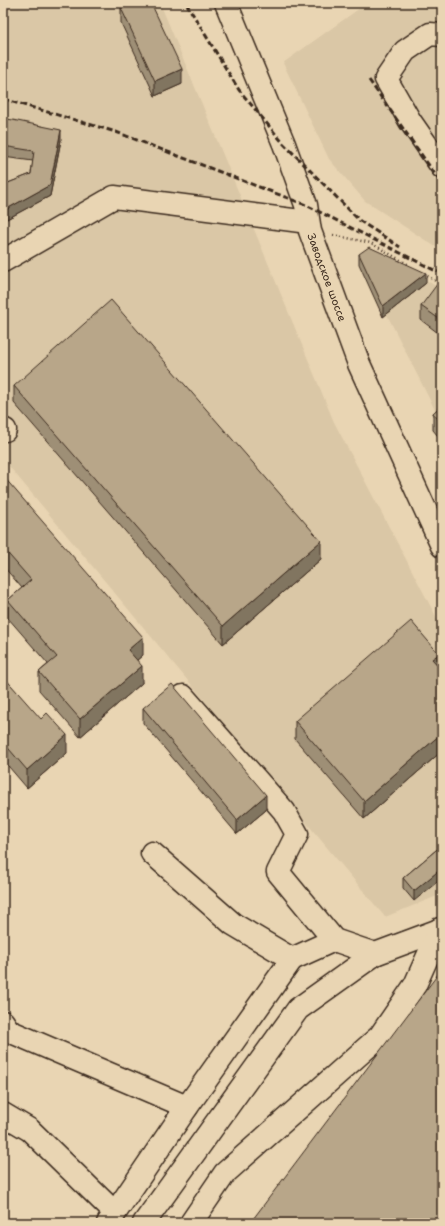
<svg xmlns="http://www.w3.org/2000/svg" width="445" height="1226" font-family="'Shantell Sans',sans-serif">
<style>
.built{fill:#dac7a6}
.lines{fill:none;stroke-linecap:round;stroke-linejoin:round}
.minor-casing{stroke:#3b2a1e;stroke-width:25}
.major-casing{stroke:#3b2a1e;stroke-width:25}
.path{stroke:#3b2a1e;stroke-width:2.5;stroke-dasharray:1 3;stroke-linecap:butt}
.minor{stroke:#e9d5b3;stroke-width:22}
.major{stroke:#e9d5b3;stroke-width:22}
.rail{stroke:#3b2a1e;stroke-width:3;stroke-dasharray:6 3;stroke-linecap:butt}
.wall{fill:#9e8f76;stroke:#3b2a1e}
.shaded-wall{fill:#817460;stroke:#3b2a1e}
.building{fill:#b8a689;stroke:#3b2a1e}
.labels{text-anchor:middle;dominant-baseline:central;stroke-width:4;stroke-linejoin:round;paint-order:stroke}
.street-label{font-size:11px;fill:#3b2a1e;stroke:#e9d5b3}
</style>
<rect width="100%" height="100%" fill="#e9d5b3"/>
<filter id="ink" filterUnits="userSpaceOnUse"><feTurbulence type="fractalNoise" baseFrequency=".025" numOctaves="2"/><feDisplacementMap in="SourceGraphic" scale="8" xChannelSelector="R" yChannelSelector="G"/><feConvolveMatrix kernelMatrix="1 2 1 2 8 2 1 2 1" color-interpolation-filters="sRGB"/></filter>
<g filter="url(#ink)">
<g class="built">
<path d="M3,3H160L334,422L442,628V894L385,917L3,459Z"/>
<path d="M367,3H442V251L365,201L329,159L283,63Z"/>
<path d="M375,249L442,290V424L360,261Z"/>
</g>
<g class="lines">
<defs>
<g id="minor">
<path d="M442,35L430,34L405,51L386,79L410,121L442,167"/>
<path d="M3,261L114,197L308,222"/>
<path d="M3,429L5,430"/>
<path d="M183,696L284,811L297,834L278,872L334,940L375,954"/>
<path d="M152,853L233,924L292,959L334,940"/>
<path d="M3,1022L9,1031L187,1107"/>
<path d="M3,1114L30,1130L115,1213L108,1223"/>
<path d="M115,1213L187,1107L292,959"/>
<path d="M144,1223L298,1009L375,954L442,929"/>
<path d="M191,1223L225,1173L380,1036L415,985L440,929"/>
</g>
<g id="major">
<path id="s1" d="M226,3L284,144L306,205L310,231L359,364L442,546"/>
</g>
</defs>
<use href="#minor" class="minor-casing"/>
<use href="#major" class="major-casing"/>
<g class="path">
<path d="M333,235L371,243L409,265"/>
<path d="M424,274L442,285"/>
</g>
<use href="#minor" class="minor"/>
<use href="#major" class="major"/>
<g class="rail">
<path d="M186,3L239,90L284,144L360,221L400,247"/>
<path d="M369,80L442,184"/>
<path d="M3,99L116,132L306,205L438,272"/>
</g>
</g>
<g class="wall">
<path d="M121,8L182,84L155,96L121,23Z"/>
<path d="M3,118L61,140L50,196L3,221V185L31,174L33,161L3,157Z"/>
<path d="M359,254L426,283L383,317L359,264Z"/>
<path d="M442,286V336L421,320V306Z"/>
<path d="M14,386L321,559L223,644L14,403Z"/>
<path d="M442,405V441L433,430V413Z"/>
<path d="M3,476L143,655L137,660L142,683L80,737L39,690V672L48,664L8,618V600L22,588L3,566Z"/>
<path d="M439,667L442,670V751L364,819L295,739V721Z"/>
<path d="M3,676L67,753L27,788L3,760Z"/>
<path d="M143,708L266,810L237,834L143,723Z"/>
<path d="M442,845L414,901L403,888V878Z"/>
</g>
<g class="shaded-wall">
<path d="M182,69V84L155,96V81Z"/>
<path d="M61,130V140L50,196L3,221V211L50,185Z"/>
<path d="M426,273V283L383,317V306Z"/>
<path d="M321,541V559L223,644V626Z"/>
<path d="M143,637V655L128,668V650Z"/>
<path d="M439,654V672L432,659Z"/>
<path d="M142,666V683L80,737V719Z"/>
<path d="M442,733V751L364,819V801Z"/>
<path d="M67,735V753L27,788V770Z"/>
<path d="M266,795V810L237,834V820Z"/>
<path d="M442,868V878L414,901V891Z"/>
</g>
<g class="building">
<path d="M132,3H151L182,69L155,81L121,8Z"/>
<path d="M3,118L61,130L50,185L3,211V185L31,174L34,151L3,146Z"/>
<path d="M369,247L426,273L383,306L359,254Z"/>
<path d="M438,283L442,286V321L421,306Z"/>
<path d="M111,300L321,541L223,626L14,386Z"/>
<path d="M442,405V424L433,413Z"/>
<path d="M3,476L143,637L128,650L142,666L80,719L39,672L57,657L8,600L31,580L3,548Z"/>
<path d="M411,621L439,654L432,659L442,670V733L364,801L295,721Z"/>
<path d="M3,676L41,719L47,713L67,735L27,770L3,742Z"/>
<path d="M172,684L266,795L237,820L143,708Z"/>
<path d="M442,845V868L414,891L403,878Z"/>
<path d="M442,969V1223H250Z"/>
</g>
</g>
<g class="labels">
<g class="street-label">
<text stroke="none"><textPath href="#s1" startOffset="293">Заводское шоссе</textPath></text>
</g>
</g>
<rect width="445" height="1226" fill="none" stroke="#e9d5b3" stroke-width="16"/>
<rect x="8" y="8" width="429" height="1210" fill="none" stroke="#3b2a1e" stroke-width="1.5" filter="url(#ink)"/>
</svg>
